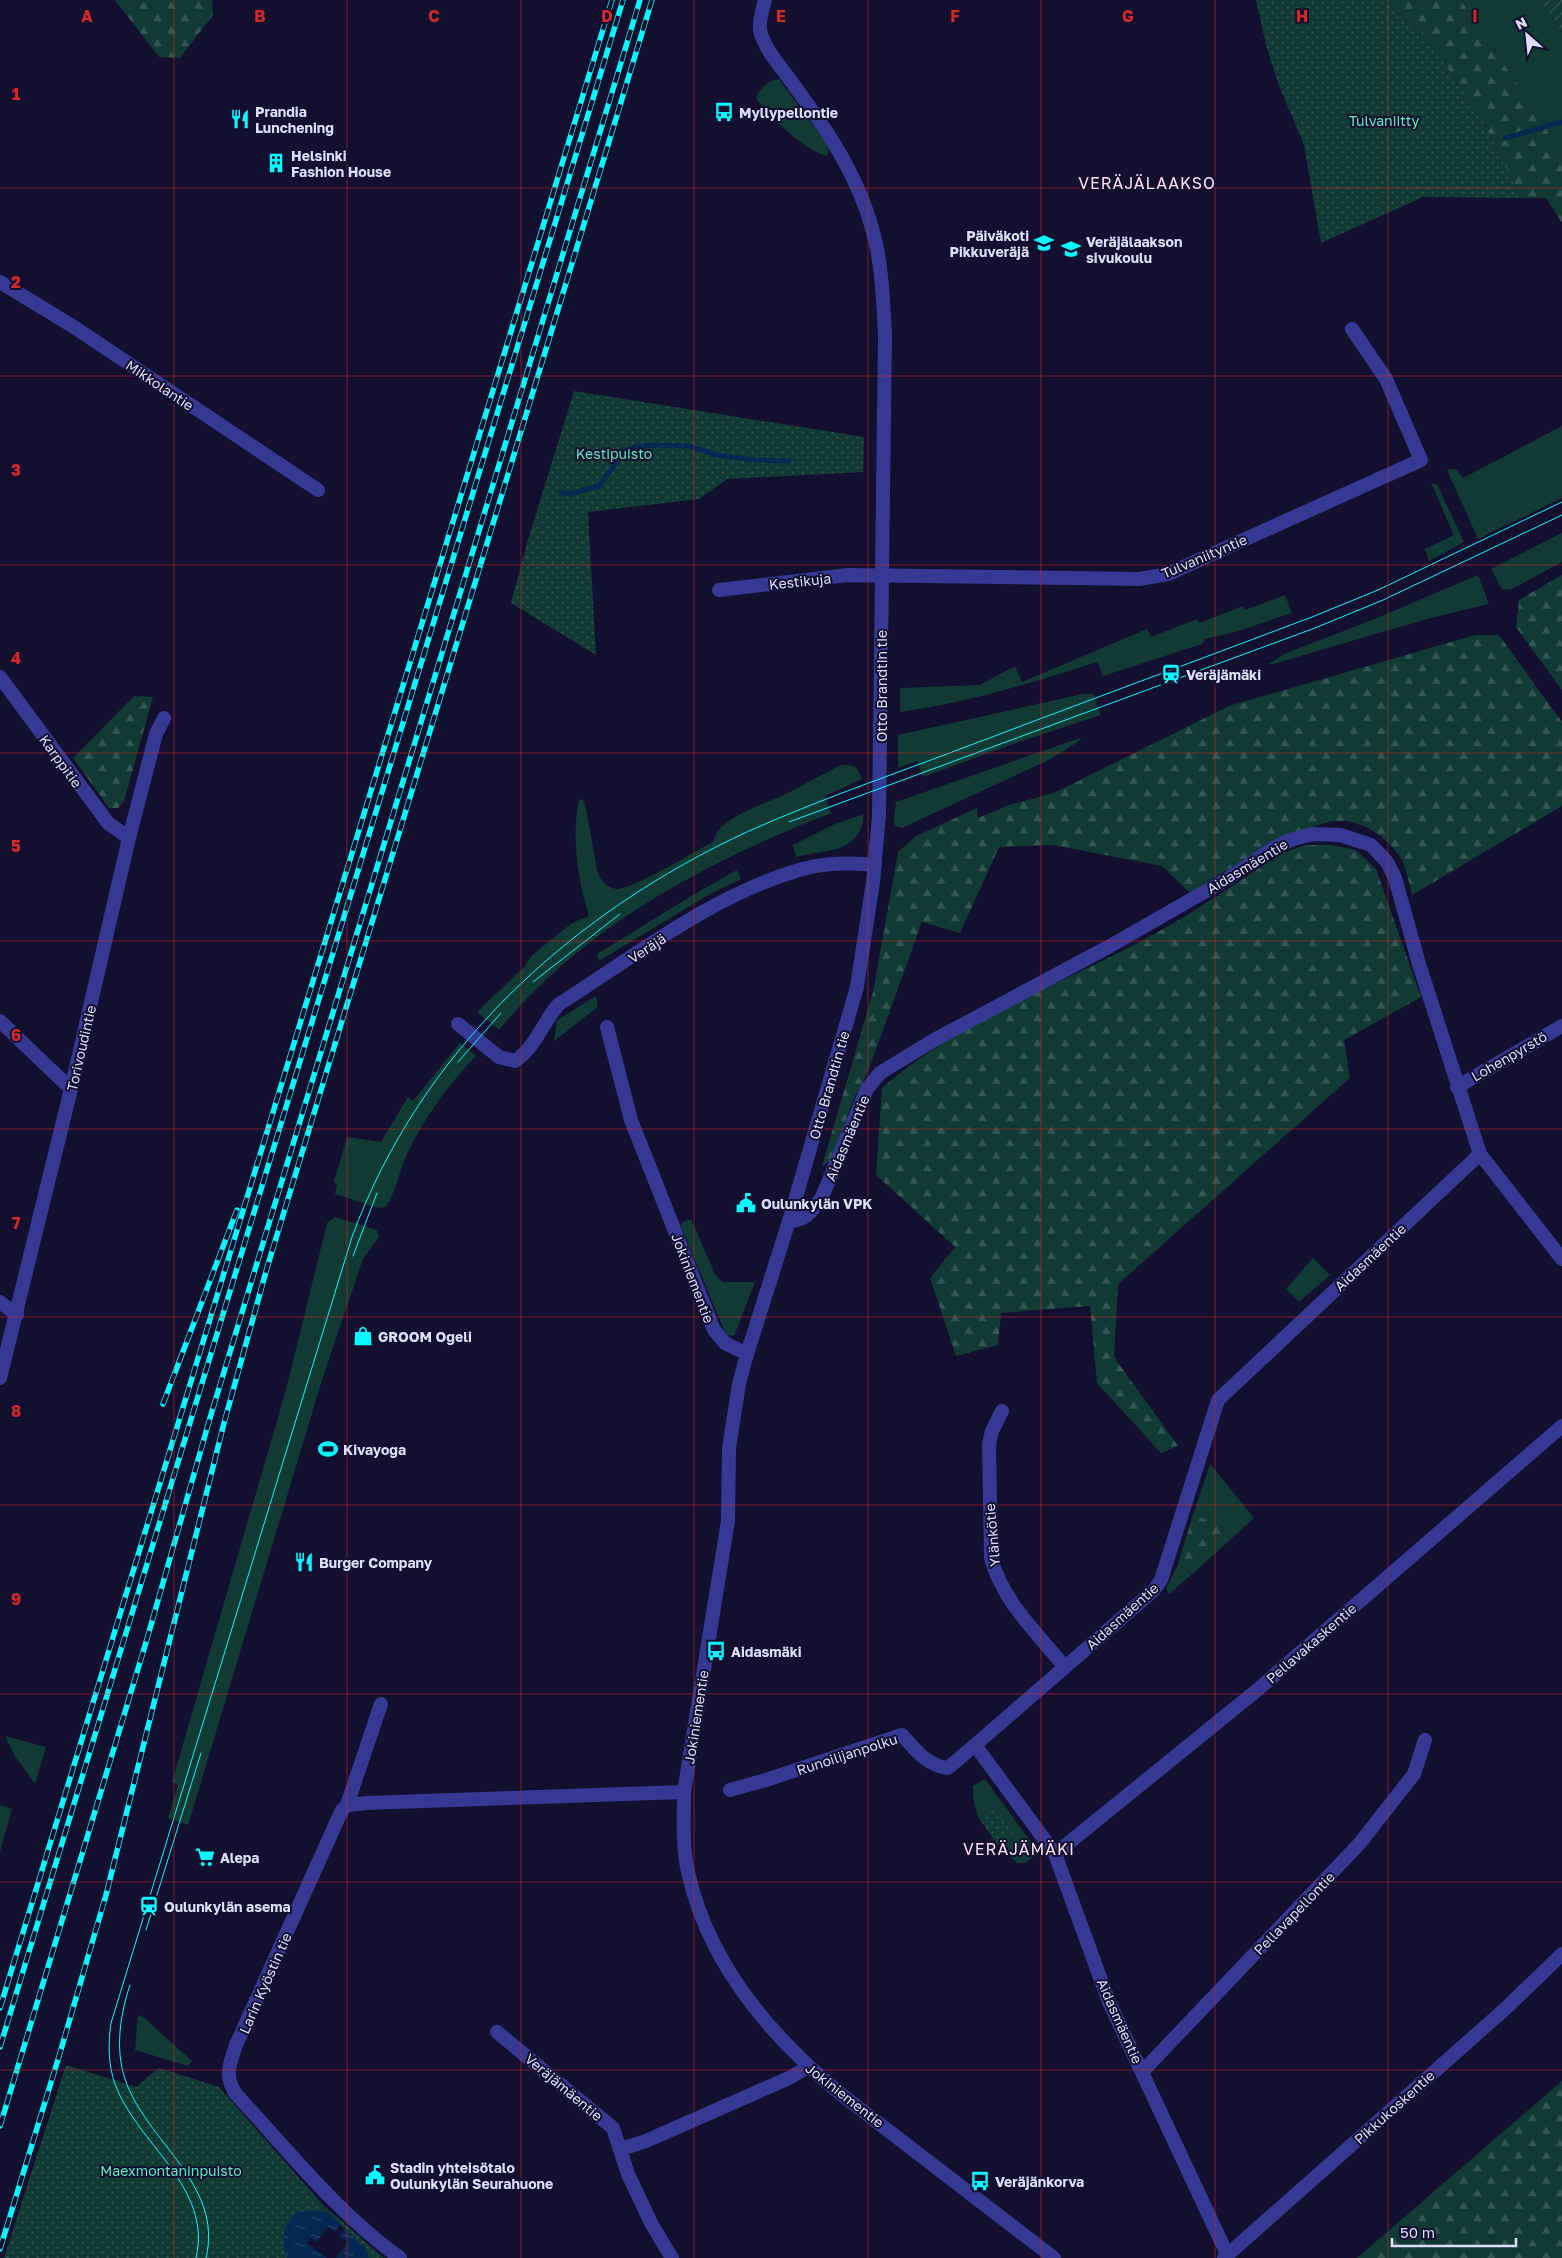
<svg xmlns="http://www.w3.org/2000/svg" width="1562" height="2258" font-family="'Golos Text',sans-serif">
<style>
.grass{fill:#113a35}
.forest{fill:url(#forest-firs)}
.park{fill:url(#park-dots)}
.garden{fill:url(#garden-furrows)}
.water{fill:url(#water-ripples)}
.pier{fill:#120f2f}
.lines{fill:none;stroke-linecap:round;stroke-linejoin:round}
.stream{stroke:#052752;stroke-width:5}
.minor{stroke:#363993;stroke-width:14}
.tertiary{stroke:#363993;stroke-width:14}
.tram{stroke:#09f8ff;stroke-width:1}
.rail-casing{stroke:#09f8ff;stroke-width:5.5}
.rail{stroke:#120f2f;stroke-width:4;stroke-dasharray:11;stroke-linecap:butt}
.grid{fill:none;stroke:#d62828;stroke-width:1;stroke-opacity:0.55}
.labels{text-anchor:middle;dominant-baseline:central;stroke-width:4;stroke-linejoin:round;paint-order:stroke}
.poi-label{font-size:14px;font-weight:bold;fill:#deddff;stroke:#120f2f;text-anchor:start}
.park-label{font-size:14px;fill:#5bedbe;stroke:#120f2f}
.street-label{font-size:14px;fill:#deddff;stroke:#120f2f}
.quarter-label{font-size:16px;letter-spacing:1px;fill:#ffdff6;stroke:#120f2f}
.grid-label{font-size:16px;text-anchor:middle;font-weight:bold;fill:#d62828;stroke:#120f2f;stroke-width:4;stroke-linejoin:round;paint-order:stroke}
</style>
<defs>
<pattern id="forest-firs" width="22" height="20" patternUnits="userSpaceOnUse" patternTransform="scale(1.25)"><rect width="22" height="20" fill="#113a35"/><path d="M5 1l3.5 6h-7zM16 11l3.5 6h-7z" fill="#335653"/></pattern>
<pattern id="park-dots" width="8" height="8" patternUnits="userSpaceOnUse" patternTransform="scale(1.25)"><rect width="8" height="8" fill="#113a35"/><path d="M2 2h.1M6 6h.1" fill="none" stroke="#335653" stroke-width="1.8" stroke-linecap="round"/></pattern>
<pattern id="garden-furrows" width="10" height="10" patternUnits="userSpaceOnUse" patternTransform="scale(1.25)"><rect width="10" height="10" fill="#113a35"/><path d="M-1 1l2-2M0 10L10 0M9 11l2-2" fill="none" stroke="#335653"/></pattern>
<pattern id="water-ripples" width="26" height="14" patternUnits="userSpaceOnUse" patternTransform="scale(1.25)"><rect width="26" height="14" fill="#052752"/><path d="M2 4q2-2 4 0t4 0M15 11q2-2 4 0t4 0" fill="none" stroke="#29466c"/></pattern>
</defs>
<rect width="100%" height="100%" fill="#120f2f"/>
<g class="grass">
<path d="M1461,0H1541L1562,33V158L1542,121Z"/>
<path d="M779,79L824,140L829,150L827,156C807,152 767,115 756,98C759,89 769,80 779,79Z"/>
<path d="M1562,426V498L1478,539L1447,470L1456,469L1463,478Z"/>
<path d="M1431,483L1437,484L1464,542L1429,561L1425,549L1454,535Z"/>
<path d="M1562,533V562L1510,590L1502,589L1491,569Z"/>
<path d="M1478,575L1489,604L1427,619L1273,664H1268L1284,654L1372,620Z"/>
<path d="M1285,595L1292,613L1235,632L1205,639L1202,644L1103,676L1097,662C1032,683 967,703 900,712V688L980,685L1015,666L1022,682L1147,629L1151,637L1197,619L1199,623L1243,606L1245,610Z"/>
<path d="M1083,694H1093L1101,715L1019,742L923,777L917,761L898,768V735Z"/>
<path d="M1080,738L1081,740L1049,760L902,828L895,826L894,821L896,802Z"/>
<path d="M841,765C855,765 857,766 862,779L825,796L831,813C708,861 584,926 499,1030L477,1012L525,966L531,956L572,923L589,916C578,880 571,837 579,800L583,799L586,808L597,870C600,879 606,887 616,889C630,891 698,850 714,841C716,818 768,803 786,794C805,784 823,774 841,765Z"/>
<path d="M864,814C860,855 826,849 796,857L793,845L835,824Z"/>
<path d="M737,870L741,879L710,894L599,961L597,954L693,895Z"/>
<path d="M596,996L598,1007L554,1041L557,1020Z"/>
<path d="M460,1043L476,1056C448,1085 424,1118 407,1154C400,1169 395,1194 386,1207L378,1208L335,1194L337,1185L334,1182L347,1137L381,1142L408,1097L413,1101Z"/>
<path d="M335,1217L377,1230L379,1237L363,1259L322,1380L188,1825L168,1818L178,1785L172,1782L287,1386L327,1223Z"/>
<path d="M691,1219L715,1274L722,1282H755L734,1336L728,1335L724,1330L681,1226L683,1222Z"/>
<path d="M1313,1258L1330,1275L1299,1302L1286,1289Z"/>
<path d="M1210,1464L1254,1518L1230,1540L1220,1524L1193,1515Z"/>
<path d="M1178,1564L1192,1574L1169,1594L1166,1589Z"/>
<path d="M5,1736L46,1747L35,1784L15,1756Z"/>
<path d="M985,1779L1039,1853L1025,1863H1017L997,1844L1012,1833L994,1806L978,1817L973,1797V1786Z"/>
<path d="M0,1805L12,1809L0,1852Z"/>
<path d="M138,2015L143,2017L192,2061L188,2066L135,2050Z"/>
</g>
<g class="forest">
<path d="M115,0H212L213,15L180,58L159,57Z"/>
<path d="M1381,0H1461L1542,121L1562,158V223L1546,198H1521L1482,120L1424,33Z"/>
<path d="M1562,575V690L1516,627L1519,600Z"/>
<path d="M1475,635H1499L1562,722V806L1412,895C1409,883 1406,865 1399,855C1385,837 1368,824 1345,821C1309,817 1222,873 1190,893L1162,866L1053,845L999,847L960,933L922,922L867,1074L853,1101L831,1161L822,1166L873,992L898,852L916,836L977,808L978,818L1009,805L1054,793L1229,706Z"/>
<path d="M134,696L153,697L124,801L118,808H109L73,758Z"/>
<path d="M1305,845H1330L1356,850L1376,869L1421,997L1344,1040L1350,1078L1118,1284L1114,1357L1178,1446L1161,1453L1097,1383L1090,1306L1001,1313L998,1345L956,1356L930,1278L955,1247L876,1175L882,1088C962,1018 1066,983 1158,932C1201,908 1242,879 1283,853Z"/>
<path d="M1193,1515L1220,1524L1230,1540L1192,1574L1178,1564Z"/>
<path d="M1562,2081V2258H1357Z"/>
</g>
<g class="park">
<path d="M1256,0H1381L1424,33L1482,120L1521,198L1423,197L1321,243L1304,145L1278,83L1266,45Z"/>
<path d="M574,391L864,437L863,472L727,479L699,499L588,512L596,655L511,603L527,543Z"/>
<path d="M994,1806L1013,1833L997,1844L978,1817Z"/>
<path d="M66,2065L136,2087L159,2068L219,2087L323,2205L384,2258H4Z"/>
</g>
<path class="garden" d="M1541,0H1562V33Z"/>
<path class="water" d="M300,2210L328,2212L365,2248L369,2258H287C280,2239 283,2222 300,2210Z"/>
<path class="pier" d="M340,2225L345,2229L339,2236L347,2242L336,2258H327L307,2243L311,2238L316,2242L328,2227L335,2232Z"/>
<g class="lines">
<g class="stream">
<path d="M1505,138L1562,122"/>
<path d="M561,493L570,494L599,486L624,452L635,447L653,445L689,446L717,455L754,460L789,461"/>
</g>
<g class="minor">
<path d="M765,0C757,27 757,33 773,57"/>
<path d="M0,282L74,327L318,490"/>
<path d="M719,590L848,575L1139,579L1168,574L1421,460L1386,379L1352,329"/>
<path d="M0,677L108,823L129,838"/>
<path d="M0,1021L71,1089"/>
<path d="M458,1024L499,1057L515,1061C536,1047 542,1023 559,1004C635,956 711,896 799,870C822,863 851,862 875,865"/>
<path d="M607,1027L631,1120L714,1330L725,1343L747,1354"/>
<path d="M1457,1087L1562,1026"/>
<path d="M789,1221C808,1220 811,1211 822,1197L867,1089L880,1073L934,1040L1110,946L1227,879L1275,847L1293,839L1313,834L1340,835L1371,845L1387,862L1395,878L1419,964L1480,1154L1562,1259"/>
<path d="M0,1302L17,1315"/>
<path d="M0,1378L71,1089L129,838L156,734L164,718"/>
<path d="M1002,1411L992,1431L989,1444L991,1558C1003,1602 1037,1633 1065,1667"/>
<path d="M975,1745L1055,1854L1109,2002L1227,2254"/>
<path d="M730,1790L766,1780L902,1735C915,1749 927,1766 948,1768L975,1745L1153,1591L1161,1580L1218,1400L1480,1154"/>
<path d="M347,1805L381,1704"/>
<path d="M1055,1854L1256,1691L1562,1426"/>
<path d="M497,2032L613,2128L628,2174L651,2223L672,2258"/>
<path d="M1142,2072L1360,1843L1414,1774L1425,1740"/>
<path d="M621,2149L646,2141L789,2078L808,2067"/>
<path d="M400,2258C337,2213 287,2149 235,2093C224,2074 230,2064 236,2045L342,1810L347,1805L367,1803L684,1792"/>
<path d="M1224,2258L1505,2009L1562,1954"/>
</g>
<path class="tertiary" d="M773,57C813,110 856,166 873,232C882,264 883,300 885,334L879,816L873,882L857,987L789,1221L747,1354L739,1384L729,1448L728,1521L684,1792C684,1818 682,1846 688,1872C708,1963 772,2038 842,2095L1054,2258"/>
<g class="tram">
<path d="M789,822L1315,628L1383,600L1562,515"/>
<path d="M533,982L620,914"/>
<path d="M458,1062L501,1013"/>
<path d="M353,1256L377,1193"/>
<path d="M146,1930L201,1753"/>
<path d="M130,1985C120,2015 115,2049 125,2079C146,2142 224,2184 206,2258"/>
<path d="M196,2258C213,2187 137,2144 115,2084C108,2064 108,2044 111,2023L352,1237C420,1051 571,913 749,831C816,801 886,777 955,751C1073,706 1193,662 1312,617L1378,590L1562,502"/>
</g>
<defs>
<g id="rail">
<path d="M163,1404L237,1210"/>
<path d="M0,2008L612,0"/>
<path d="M0,2047L623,0"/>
<path d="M0,2126L147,1639L210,1418L640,0"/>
<path d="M0,2249L60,2053L106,1895L224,1423L267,1268L652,0"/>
</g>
</defs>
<use href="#rail" class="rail-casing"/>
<use href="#rail" class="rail"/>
</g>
<path class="grid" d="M174,0V2258M347,0V2258M521,0V2258M694,0V2258M868,0V2258M1041,0V2258M1215,0V2258M1388,0V2258M0,188H1562M0,376H1562M0,565H1562M0,753H1562M0,941H1562M0,1129H1562M0,1317H1562M0,1505H1562M0,1694H1562M0,1882H1562M0,2070H1562"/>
<defs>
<symbol id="bus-bare" viewBox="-9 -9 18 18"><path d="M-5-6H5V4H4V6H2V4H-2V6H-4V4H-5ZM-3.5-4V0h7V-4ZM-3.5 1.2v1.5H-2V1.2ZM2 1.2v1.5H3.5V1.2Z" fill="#09f8ff" stroke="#120f2f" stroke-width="2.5" paint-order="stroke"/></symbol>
<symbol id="restaurant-bare" viewBox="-9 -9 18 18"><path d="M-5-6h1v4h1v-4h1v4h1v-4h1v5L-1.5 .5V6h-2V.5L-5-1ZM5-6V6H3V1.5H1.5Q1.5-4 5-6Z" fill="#09f8ff" stroke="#120f2f" stroke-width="2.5" paint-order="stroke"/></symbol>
<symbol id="building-bare" viewBox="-9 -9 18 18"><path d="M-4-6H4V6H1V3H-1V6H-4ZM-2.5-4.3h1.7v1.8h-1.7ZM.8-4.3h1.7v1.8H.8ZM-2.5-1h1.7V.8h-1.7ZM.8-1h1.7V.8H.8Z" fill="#09f8ff" stroke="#120f2f" stroke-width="2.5" paint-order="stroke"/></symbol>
<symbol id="school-bare" viewBox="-9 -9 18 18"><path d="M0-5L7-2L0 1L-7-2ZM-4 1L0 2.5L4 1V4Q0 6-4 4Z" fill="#09f8ff" stroke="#120f2f" stroke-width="2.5" paint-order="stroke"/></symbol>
<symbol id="station-bare" viewBox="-9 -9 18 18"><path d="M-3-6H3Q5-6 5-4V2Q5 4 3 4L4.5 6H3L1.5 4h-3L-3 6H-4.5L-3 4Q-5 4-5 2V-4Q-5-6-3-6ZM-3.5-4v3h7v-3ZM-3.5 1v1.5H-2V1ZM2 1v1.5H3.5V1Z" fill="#09f8ff" stroke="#120f2f" stroke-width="2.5" paint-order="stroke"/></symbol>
<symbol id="civic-bare" viewBox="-9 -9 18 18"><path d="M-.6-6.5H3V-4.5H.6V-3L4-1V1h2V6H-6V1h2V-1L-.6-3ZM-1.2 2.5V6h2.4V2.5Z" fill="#09f8ff" stroke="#120f2f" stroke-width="2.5" paint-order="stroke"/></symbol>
<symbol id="shop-bare" viewBox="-9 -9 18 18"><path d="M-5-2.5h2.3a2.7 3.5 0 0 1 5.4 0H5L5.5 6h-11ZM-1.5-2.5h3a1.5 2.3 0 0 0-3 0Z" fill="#09f8ff" stroke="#120f2f" stroke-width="2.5" paint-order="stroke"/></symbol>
<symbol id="stadium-bare" viewBox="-9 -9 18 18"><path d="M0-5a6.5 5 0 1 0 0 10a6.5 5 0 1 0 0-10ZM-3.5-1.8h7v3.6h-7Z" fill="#09f8ff" stroke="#120f2f" stroke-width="2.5" paint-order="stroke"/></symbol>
<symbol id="supermarket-bare" viewBox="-9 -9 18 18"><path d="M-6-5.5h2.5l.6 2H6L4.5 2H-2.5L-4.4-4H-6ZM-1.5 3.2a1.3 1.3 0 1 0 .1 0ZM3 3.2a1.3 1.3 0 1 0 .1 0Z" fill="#09f8ff" stroke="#120f2f" stroke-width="2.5" paint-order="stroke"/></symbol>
</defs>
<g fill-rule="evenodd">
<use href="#bus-bare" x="710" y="98" width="28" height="28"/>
<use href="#restaurant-bare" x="226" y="105" width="28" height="28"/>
<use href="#building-bare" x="262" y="149" width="28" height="28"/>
<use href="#school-bare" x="1030" y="229" width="28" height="28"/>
<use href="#school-bare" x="1057" y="235" width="28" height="28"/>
<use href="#station-bare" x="1157" y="660" width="28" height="28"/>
<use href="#civic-bare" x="732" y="1189" width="28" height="28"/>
<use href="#shop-bare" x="349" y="1322" width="28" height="28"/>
<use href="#stadium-bare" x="314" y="1435" width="28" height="28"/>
<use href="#restaurant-bare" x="290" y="1548" width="28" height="28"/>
<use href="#bus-bare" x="702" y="1637" width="28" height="28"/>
<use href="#supermarket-bare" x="191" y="1843" width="28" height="28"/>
<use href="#station-bare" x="135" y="1892" width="28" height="28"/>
<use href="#civic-bare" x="361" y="2161" width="28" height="28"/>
<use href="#bus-bare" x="966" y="2167" width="28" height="28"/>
</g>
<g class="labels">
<g class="poi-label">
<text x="255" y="111">Prandia<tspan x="255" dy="16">Lunchening</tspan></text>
<text x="739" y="112">Myllypellontie</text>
<text x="291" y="155">Helsinki<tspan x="291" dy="16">Fashion House</tspan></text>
<text x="1029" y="235" text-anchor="end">Päiväkoti<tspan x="1029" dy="16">Pikkuveräjä</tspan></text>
<text x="1086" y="241">Veräjälaakson<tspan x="1086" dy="16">sivukoulu</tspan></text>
<text x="1186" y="674">Veräjämäki</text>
<text x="761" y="1203">Oulunkylän VPK</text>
<text x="378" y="1336">GROOM Ogeli</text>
<text x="343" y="1449">Kivayoga</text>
<text x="319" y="1562">Burger Company</text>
<text x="731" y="1651">Aidasmäki</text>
<text x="220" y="1857">Alepa</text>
<text x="164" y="1906">Oulunkylän asema</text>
<text x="390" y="2167">Stadin yhteisötalo<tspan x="390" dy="16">Oulunkylän Seurahuone</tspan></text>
<text x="995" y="2181">Veräjänkorva</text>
</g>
<g class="park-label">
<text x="1384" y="120">Tulvaniitty</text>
<text x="614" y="453">Kestipuisto</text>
<text x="171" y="2170">Maexmontaninpuisto</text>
</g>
<g class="street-label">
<text transform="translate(160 385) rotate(34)">Mikkolantie</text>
<text transform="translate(1204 556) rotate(-23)">Tulvaniityntie</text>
<text transform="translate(800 581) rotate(-6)">Kestikuja</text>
<text transform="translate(881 686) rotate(-90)">Otto Brandtin tie</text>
<text transform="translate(61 761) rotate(54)">Karppitie</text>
<text transform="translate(1247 866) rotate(-31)">Aidasmäentie</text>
<text transform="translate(647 948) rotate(-33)">Veräjä</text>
<text transform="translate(81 1048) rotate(-77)">Torivoudintie</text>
<text transform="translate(1509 1056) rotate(-30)">Lohenpyrstö</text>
<text transform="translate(829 1085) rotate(-74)">Otto Brandtin tie</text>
<text transform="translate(847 1138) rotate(-67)">Aidasmäentie</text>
<text transform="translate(1370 1257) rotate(-43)">Aidasmäentie</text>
<text transform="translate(693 1278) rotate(69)">Jokiniementie</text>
<text transform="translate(992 1535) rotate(-95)">Ylänkötie</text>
<text transform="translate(1122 1616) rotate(-42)">Aidasmäentie</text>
<text transform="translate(1311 1643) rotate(-41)">Pellavakaskentie</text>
<text transform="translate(696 1717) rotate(-81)">Jokiniementie</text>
<text transform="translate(847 1754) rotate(-18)">Runoilijanpolku</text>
<text transform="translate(1294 1913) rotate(-46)">Pellavapellontie</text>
<text transform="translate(265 1983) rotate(-66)">Larin Kyöstin tie</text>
<text transform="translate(1120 2021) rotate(66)">Aidasmäentie</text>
<text transform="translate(564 2087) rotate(40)">Veräjämäentie</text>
<text transform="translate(845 2095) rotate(38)">Jokiniementie</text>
<text transform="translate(1394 2107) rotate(-42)">Pikkukoskentie</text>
</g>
<g class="quarter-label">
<text x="1147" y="183">VERÄJÄLAAKSO</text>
<text x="1019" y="1849">VERÄJÄMÄKI</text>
</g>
</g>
<g class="grid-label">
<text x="87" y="22">A</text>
<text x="260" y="22">B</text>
<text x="434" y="22">C</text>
<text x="607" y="22">D</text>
<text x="781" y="22">E</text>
<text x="955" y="22">F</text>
<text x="1128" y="22">G</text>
<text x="1302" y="22">H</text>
<text x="1475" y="22">I</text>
<text x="16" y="100">1</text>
<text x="16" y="288">2</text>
<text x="16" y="476">3</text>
<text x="16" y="664">4</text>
<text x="16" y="852">5</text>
<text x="16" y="1041">6</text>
<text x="16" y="1229">7</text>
<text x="16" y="1417">8</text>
<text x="16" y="1605">9</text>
</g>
<g transform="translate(1527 35) rotate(333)" stroke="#120f2f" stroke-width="4" paint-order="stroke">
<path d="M0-4L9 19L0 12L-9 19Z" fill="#deddff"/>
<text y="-8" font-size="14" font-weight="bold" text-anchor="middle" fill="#deddff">N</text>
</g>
<path d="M1392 2238v8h124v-8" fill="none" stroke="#deddff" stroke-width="2.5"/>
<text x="1400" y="2238" font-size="15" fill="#deddff" stroke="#120f2f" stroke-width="4" paint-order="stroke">50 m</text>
</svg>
